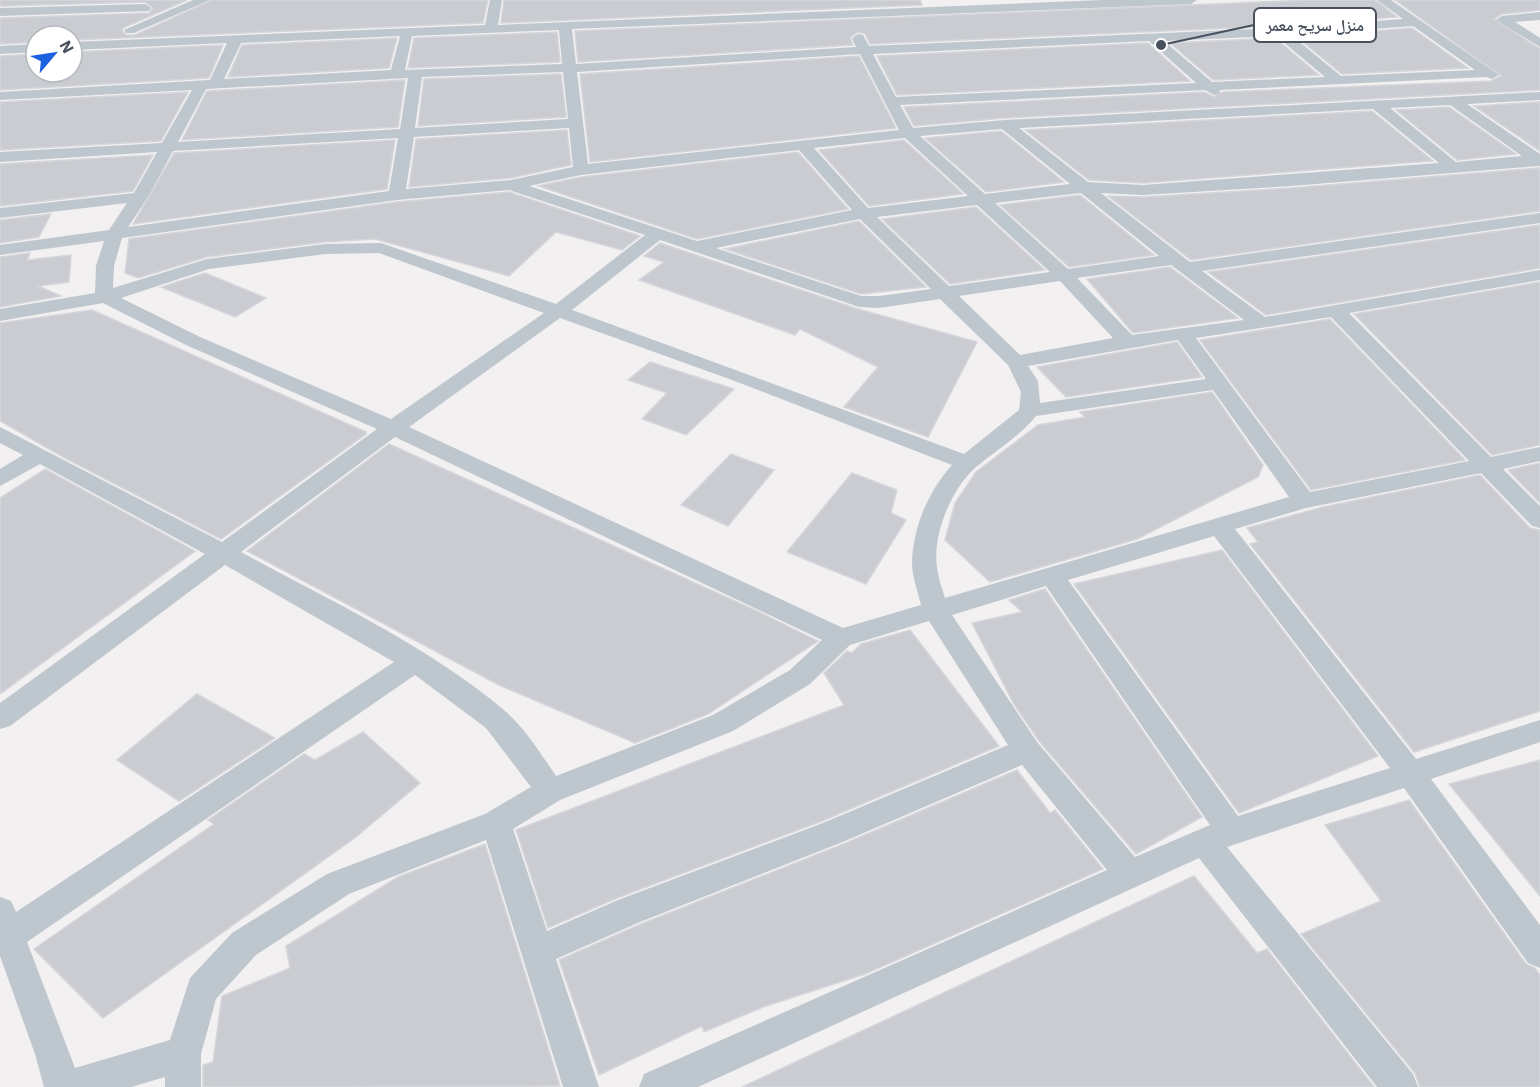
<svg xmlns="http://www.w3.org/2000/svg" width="1540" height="1087" font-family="'IBM Plex Sans','Noto Naskh Arabic',sans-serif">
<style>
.building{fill:#caccd2;stroke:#d4d6db;stroke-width:1.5}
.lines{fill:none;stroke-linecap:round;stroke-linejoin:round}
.minor{fill:#bec6ce;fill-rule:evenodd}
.leader{fill:none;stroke:#48515d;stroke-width:2}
.callout-dot{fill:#48515d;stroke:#fff;stroke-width:2}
.callout{fill:#fff;stroke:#48515d;stroke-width:2}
.callout-label{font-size:16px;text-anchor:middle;font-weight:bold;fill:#48515d}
</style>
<rect width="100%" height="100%" fill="#f2f0f0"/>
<g class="building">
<path d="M0,0H187L123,28L122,31L126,35H135L212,0H488L483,23L72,40V36H36V42L0,44V18L149,13L153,8L145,2L0,6Z"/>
<path d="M504,0H920L922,5L501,23Z"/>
<path d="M1309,0H1375L1397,17L1279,26L870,44L865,34L858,32L850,37L853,45L578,62L575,31Z"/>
<path d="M1395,0H1540V10L1502,14L1494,19L1540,49V90L1005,118L914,126L904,107L1204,92L1214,97L1222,92L1491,81L1501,76Z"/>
<path d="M1412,28L1468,68L1342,74L1297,37Z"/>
<path d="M557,32L560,62L408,68L414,38Z"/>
<path d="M397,38L389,68L228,77L242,45Z"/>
<path d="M1275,38L1319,75L1213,80L1170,43Z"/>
<path d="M1148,43L1190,81L897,95L877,56Z"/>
<path d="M223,45L209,78L0,90V56L36,54V72H72V52Z"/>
<path d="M859,56L896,128L590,162L580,74Z"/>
<path d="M561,74L566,117L418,126L424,79Z"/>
<path d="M405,80L398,127L182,140L207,91Z"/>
<path d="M188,92L161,141L0,150V102Z"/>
<path d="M1540,102V151L1474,106Z"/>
<path d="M1449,107L1516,154L1457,160L1396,110Z"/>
<path d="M1372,111L1433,161L1143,183L1089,180L1025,130Z"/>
<path d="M567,130L571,165L511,178L409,187L416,139Z"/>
<path d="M1001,131L1064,182L986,192L925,138Z"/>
<path d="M395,140L387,189L133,224L174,153Z"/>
<path d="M904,140L963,194L869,206L819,150Z"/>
<path d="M798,152L848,209L697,239L538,186L581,177Z"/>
<path d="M153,155L133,191L0,206V164Z"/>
<path d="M1540,168V211L1191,260L1108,196L1143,197L1291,188Z"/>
<path d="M509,192L640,236L622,250L556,232L509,276L375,239L325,242L207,257L138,278L125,273L129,239L397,202Z"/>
<path d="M1080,195L1154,255L1069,267L1000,205Z"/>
<path d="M976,207L1045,270L950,284L882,219Z"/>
<path d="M51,214L39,237L0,243V220Z"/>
<path d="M859,221L926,287L861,294L725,249Z"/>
<path d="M1540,225V268L1266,315L1208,272Z"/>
<path d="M660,243L858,309L977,342L928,437L844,407L878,367L800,329L795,335L639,280L664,262L644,256Z"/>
<path d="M30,253L27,260L71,255L69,282L38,286L61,296L0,307V257Z"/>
<path d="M1170,267L1238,318L1133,333L1087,279Z"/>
<path d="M205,273L266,298L235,317L161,287Z"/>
<path d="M1540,282V445L1492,455L1354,314Z"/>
<path d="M92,310L366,432V434L221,539L63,457L0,421V323Z"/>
<path d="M1330,319L1465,460L1311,490L1200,340Z"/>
<path d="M1177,342L1202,377L1066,397L1037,367Z"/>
<path d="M650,362L734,389L686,435L642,419L667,393L628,380Z"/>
<path d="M1212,392L1263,465L1258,477L1137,539L990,582L945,540L955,503L976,472L1038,425L1085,417L1080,412Z"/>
<path d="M389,444L759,612L818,641L708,714L635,743L499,685L247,551Z"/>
<path d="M731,454L774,470L728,526L681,505Z"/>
<path d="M1540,463V503L1508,470Z"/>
<path d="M45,469L195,551L0,694V498Z"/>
<path d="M852,473L897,490L891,513L906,520L866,584L787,552Z"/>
<path d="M1480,475L1530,528L1540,530V711L1414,752L1250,544L1258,542L1247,528L1323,507Z"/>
<path d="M1222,550L1378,756L1239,813L1074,584Z"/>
<path d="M1045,589L1202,817L1136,854L1039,741L1014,704L972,623L1022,612L1009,600Z"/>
<path d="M910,630L999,746L822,821L617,898L548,928L516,830L844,705L824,673L847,651L852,653L861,644Z"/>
<path d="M197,694L275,738L179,801L117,760Z"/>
<path d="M363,732L420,783L356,837L103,1018L34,949L214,824L208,820L304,754L315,760Z"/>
<path d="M1540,760V896L1449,784Z"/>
<path d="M1017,770L1050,813L1055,810L1103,869L865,974L763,1007L704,1032L702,1026L599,1075L559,960L641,924L846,843Z"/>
<path d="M1409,800L1526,964L1535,968L1540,975V1087H1420L1415,1073L1301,934L1381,901L1325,825Z"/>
<path d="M485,844L560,1086L203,1087V1065L213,1062L222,996L290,968L286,946L398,877Z"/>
<path d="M1194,876L1257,953L1267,949L1374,1087H742Z"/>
</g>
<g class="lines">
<g class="minor">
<path d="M193,0H210L134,33H126L124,30Z"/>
<path d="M490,0H502L498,25L1103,0H1197L1191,4L572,29L576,64L856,47L852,38L858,34L863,35L869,46L1279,28L1403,19L1377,0H1391L1499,75L1492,79L1486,77L1220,90L1219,94L1214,95L1205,90L900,105L913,128L1005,120L1540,92V100L1467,104L1540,154V166L1291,186L1143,195L1101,193L1190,262L1540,213V223L1202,271L1265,317L1540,270V280L1349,313L1491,457L1540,447V461L1503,469L1540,506V528L1532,526L1481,473L1306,508L1235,529L1416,759L1540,720V742L1431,779L1540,925V968L1528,963L1404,788L1227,847L1413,1074L1418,1087H1377L1199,858L698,1087H639L644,1074L1107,870L1022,765L845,841L640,922L556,959L599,1087H563L486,840L349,894L256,955L216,999L201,1054V1087H165V1077L131,1087H44L35,1054L0,956V897L11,901L16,912L394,662L225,565L10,726L0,729V703L205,554L40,464L0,486V469L23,455L0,443V427L222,542L377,429L186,345L103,303L0,321V309L95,293L96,266L104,241L0,255V245L109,230L127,203L0,218V208L134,193L157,152L0,162V152L162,143L192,90L0,100V92L210,80L227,43L72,50V42L485,25ZM1413,26L1475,70L1341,76L1291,35ZM559,30L562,64L405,70L412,36ZM400,36L391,70L224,79L241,43ZM1276,36L1325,77L1212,82L1164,41ZM1149,41L1196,83L896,97L873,54ZM860,54L899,130L588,164L577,72ZM563,72L568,119L415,128L422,77ZM408,78L400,129L178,142L206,89ZM1450,105L1522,156L1456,162L1390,108ZM1373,109L1439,163L1143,185L1088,182L1019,128ZM569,128L573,167L511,180L406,189L414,137ZM1002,129L1070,184L985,194L920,136ZM398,138L389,191L128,227L148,197L173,151ZM905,138L968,196L868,208L814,148ZM799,150L852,210L697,241L529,186L581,175ZM509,190L645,235L556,304L381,243L325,244L207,259L113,288L114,266L122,238L397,200ZM1081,193L1159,256L1068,269L995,203ZM977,205L1050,272L949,286L877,217ZM860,219L931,289L879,296H861L716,248ZM660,240L859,307L879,308L940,299L1008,365L1021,392L1019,410L964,454L572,310ZM379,253L544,313L391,419L200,337L121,298L209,269L325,254ZM1171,265L1244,320L1132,335L1077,278ZM1060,281L1113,338L1020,355L959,296ZM1331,317L1469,461L1310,492L1196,338ZM560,318L732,380L952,465C928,492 913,527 912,563C912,576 918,592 921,605L843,628L409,427ZM1178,340L1206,379L1040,403L1038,381L1028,366ZM1213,390L1289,497L945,598C942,588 938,577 937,567C932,534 952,488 976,467C996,450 1019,437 1036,416ZM395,437L822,640L790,670L713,715L556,776C541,754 525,728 505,711C427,645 330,601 241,552ZM1214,536L1390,768L1238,816L1068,580ZM1046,586L1210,825L1135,857L1037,742L952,615ZM929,621L1008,745L823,823L618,900L547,931L513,829L560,800L733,731L810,684L850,645ZM415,675L486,728L531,787L485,814L327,874L232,933L190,978L170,1040L75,1068L27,942Z"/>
<path d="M145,4L151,8L149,11L0,16V8Z"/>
<path d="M1540,12V20L1515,22L1540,38V47L1496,20L1502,16Z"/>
<path d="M36,44V52L0,54V46Z"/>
</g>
</g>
<path class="leader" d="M1161 45L1254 25"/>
<circle class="callout-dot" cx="1161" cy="45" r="6"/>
<rect class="callout" x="1254" y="8" width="122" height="34" rx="6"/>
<g class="callout-label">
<text x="1315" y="31">منزل سريح معمر</text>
</g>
<g transform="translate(54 54) rotate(61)"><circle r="28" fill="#ffffff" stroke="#b6b9be" stroke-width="1.5"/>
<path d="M0-4.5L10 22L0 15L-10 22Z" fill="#1c61e0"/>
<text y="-9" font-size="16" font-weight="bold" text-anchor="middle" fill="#48515d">N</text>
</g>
</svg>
